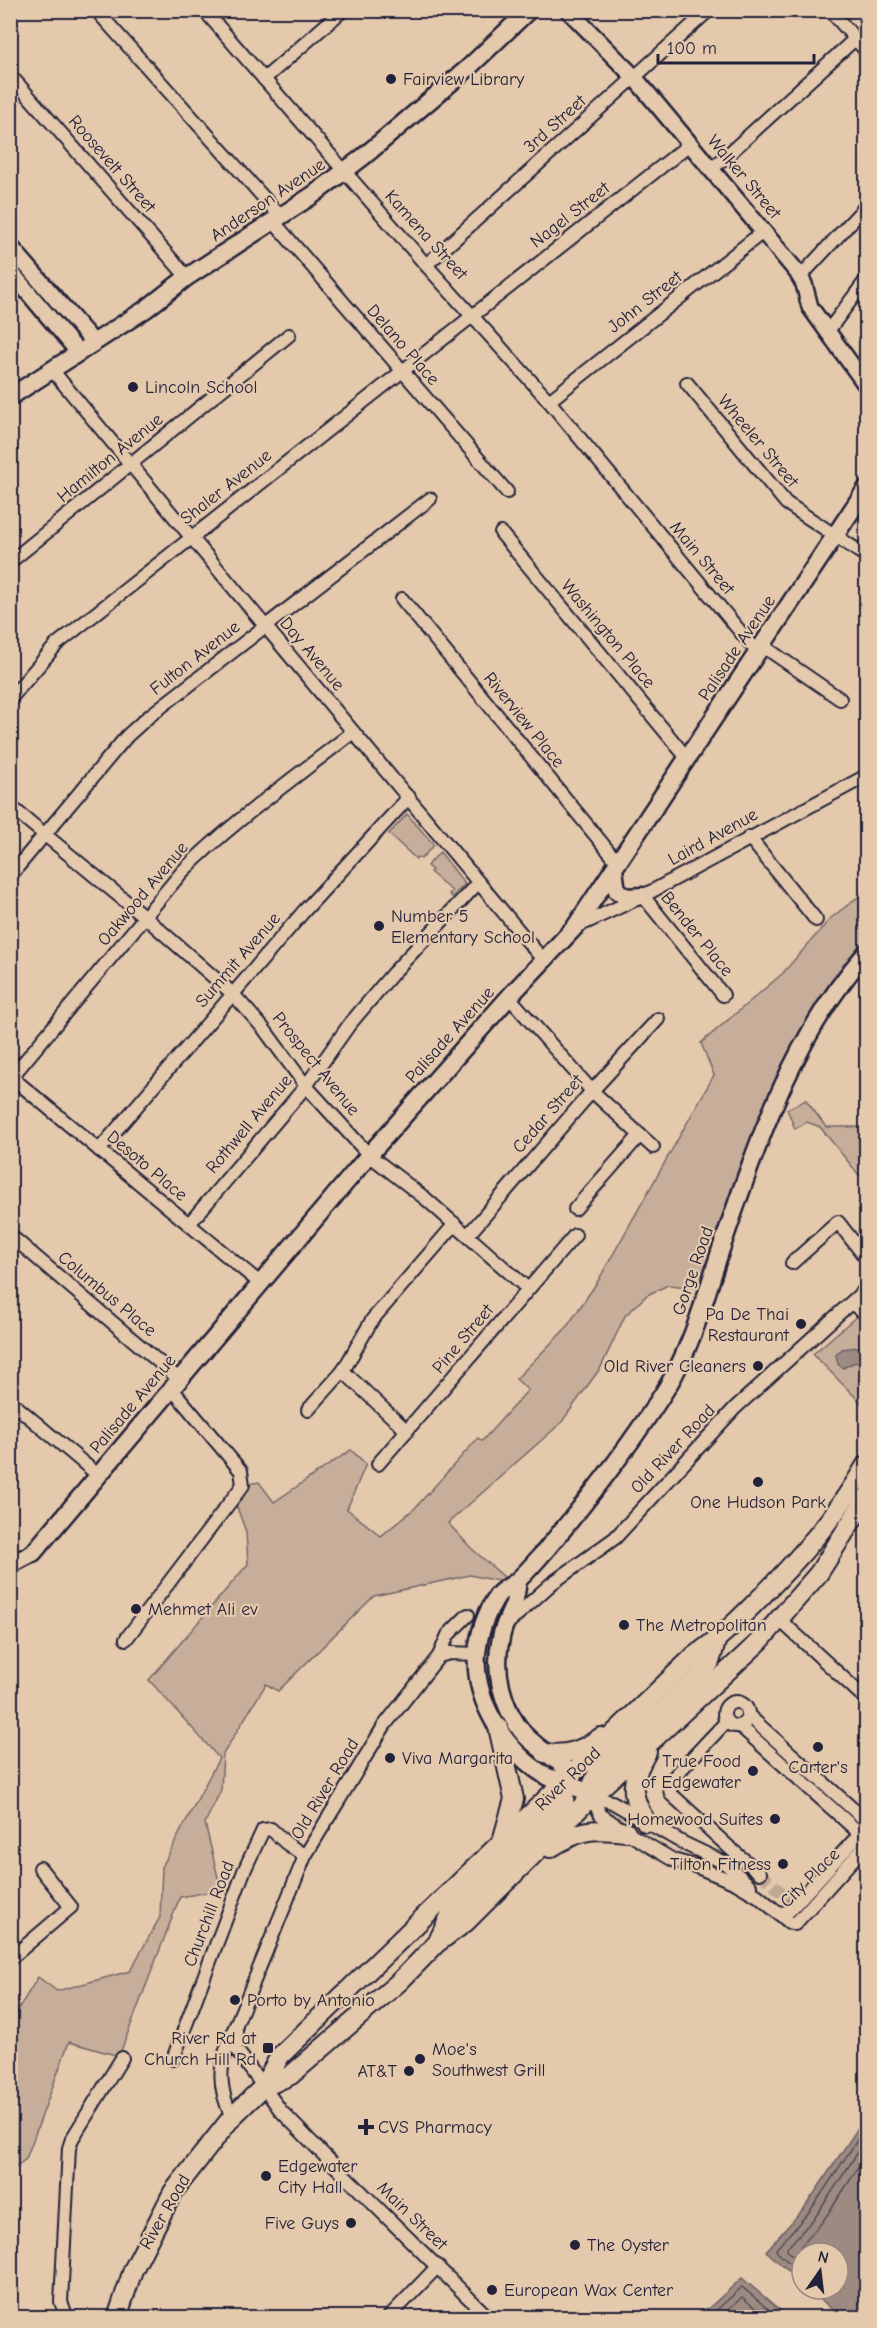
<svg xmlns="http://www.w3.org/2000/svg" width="877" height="2328" font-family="'Comic Neue',sans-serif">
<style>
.green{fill:#c6ae9a;stroke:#74686a;stroke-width:1.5}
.water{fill:#9d8b82;stroke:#6c6166;stroke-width:1.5}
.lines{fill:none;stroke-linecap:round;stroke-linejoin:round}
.shore{stroke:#534c57;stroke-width:1.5}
.minor-tunnel{stroke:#bea895;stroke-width:12;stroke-dasharray:12 6;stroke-linecap:butt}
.minor-casing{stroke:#22223b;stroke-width:16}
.tertiary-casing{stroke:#22223b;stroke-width:20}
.secondary-casing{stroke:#22223b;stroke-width:21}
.primary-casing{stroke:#22223b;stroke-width:22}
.minor{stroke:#e5c9ac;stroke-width:12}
.tertiary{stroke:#e5c9ac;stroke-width:15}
.secondary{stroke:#e5c9ac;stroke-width:16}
.primary{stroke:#e5c9ac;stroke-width:18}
.poi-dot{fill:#22223b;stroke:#e5c9ac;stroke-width:2}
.labels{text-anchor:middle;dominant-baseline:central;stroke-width:4.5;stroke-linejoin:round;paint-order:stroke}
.poi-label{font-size:18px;fill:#22223b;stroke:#e5c9ac;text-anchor:start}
.street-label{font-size:18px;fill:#22223b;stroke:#e5c9ac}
</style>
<rect width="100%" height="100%" fill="#e5c9ac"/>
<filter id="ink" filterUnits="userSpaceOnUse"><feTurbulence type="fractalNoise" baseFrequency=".0167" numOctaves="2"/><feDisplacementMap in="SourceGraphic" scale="12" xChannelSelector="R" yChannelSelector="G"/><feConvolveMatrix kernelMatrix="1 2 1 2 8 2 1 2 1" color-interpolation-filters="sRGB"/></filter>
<g filter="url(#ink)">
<g class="green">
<path d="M407,814L434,845L421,859L418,857L416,859L389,834Z"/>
<path d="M440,852L465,884L452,897L449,894L452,891L430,872L432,870L427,866Z"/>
<path d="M866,884V953L818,1018L708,1289L668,1285L647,1295L625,1316L601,1367L561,1423L448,1523L471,1548L512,1584L470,1575L374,1596L278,1691L266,1684L223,1754L221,1790L205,1823L221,1890L180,1897L119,2056L69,2042L26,2159L11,2170V2021L38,1977L57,1991L130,1971L160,1917L162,1867L219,1758L149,1680L248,1564L246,1532L234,1499L243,1485L259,1482L274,1502L351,1450L366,1464L347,1509L381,1536L415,1508L478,1438L482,1441L528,1390L516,1379L566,1328L598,1281L714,1075L701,1043L782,974L831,918L863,893Z"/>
<path d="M806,1100L826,1127H866V1184L820,1127L807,1122L795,1129L787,1109Z"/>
<path d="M857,1316L866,1322V1408L813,1354Z"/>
</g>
<g class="water">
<path d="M866,1341V1394L859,1380L865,1368L861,1362L853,1363L843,1368L838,1364L836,1355L842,1349L858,1347Z"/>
<path d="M866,2116V2317H841L809,2289H838V2253H802V2283L766,2251L805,2207Z"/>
<path d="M742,2278L788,2317H699Z"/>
</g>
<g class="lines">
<g class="shore">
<path d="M803,2253L800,2247L823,2221L866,2156"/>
<path d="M802,2264L787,2251V2248L816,2216L866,2140"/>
<path d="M802,2274L777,2252L776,2249L810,2211L866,2127"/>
<path d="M708,2318L742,2287L779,2318"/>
<path d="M719,2318L742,2297L767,2318"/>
</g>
<path class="minor-tunnel" d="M760,1873L810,1919"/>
<defs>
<g id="minor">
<path d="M96,10L281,217"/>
<path d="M204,10L426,265L549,401L758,653"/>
<path d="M830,10L866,51"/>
<path d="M10,75L187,277"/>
<path d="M264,79L343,10"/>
<path d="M712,169L855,39"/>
<path d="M273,221L507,492"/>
<path d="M426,265L709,10"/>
<path d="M801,276L866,206"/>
<path d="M828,331L866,280"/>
<path d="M52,370L544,961"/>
<path d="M687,383L786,503L866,556"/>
<path d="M549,401L764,231"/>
<path d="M501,533L687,758"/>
<path d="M10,562L289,335"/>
<path d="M402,599L619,864"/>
<path d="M763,646L840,699"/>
<path d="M10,699L57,644L690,144"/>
<path d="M10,806L146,918L233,994L264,1029L306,1086L369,1155L426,1199L528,1289"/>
<path d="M749,837L816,920"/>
<path d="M10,876L127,736L148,717L430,499"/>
<path d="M643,896L723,995"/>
<path d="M576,927L643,896L866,776"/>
<path d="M509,997L592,1091L653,1147"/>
<path d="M10,1076L261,1284"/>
<path d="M10,1079L182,872C234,820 295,778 353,732"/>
<path d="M99,1150L305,910L409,797"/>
<path d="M575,1209L640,1135"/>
<path d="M189,1224L306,1086L349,1025L393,973L478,883"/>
<path d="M10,1235L180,1380"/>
<path d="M468,1235L592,1091L658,1019"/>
<path d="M792,1263L838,1222L866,1258"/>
<path d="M851,1303L866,1314"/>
<path d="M343,1371L407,1431"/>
<path d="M10,1401L99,1476"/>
<path d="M308,1410L343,1371L372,1320L455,1224"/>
<path d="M378,1464L575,1235"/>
<path d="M780,1620L866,1699"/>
<path d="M508,1623L551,1584L615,1538L735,1408L866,1289"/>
<path d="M126,1639L243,1485L241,1471L172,1389"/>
<path d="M439,1656L448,1635L468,1615"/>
<circle cx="736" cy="1714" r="12"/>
<path d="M749,1716L865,1820"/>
<path d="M726,1722L674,1777L669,1785L671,1794L733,1851L760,1873"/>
<path d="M740,1726L856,1830"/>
<path d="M591,1797L601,1815L626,1832L673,1860L695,1866L736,1883L758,1896L789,1922L795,1924L866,1845"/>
<path d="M591,1797L612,1802L683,1843L725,1863L750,1886"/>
<path d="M777,1912L783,1913L789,1911L857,1837"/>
<path d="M10,1959L71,1907L40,1868"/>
<path d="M236,2029V2049L281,2111L326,2157L488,2317"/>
<path d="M173,2059L244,1871L263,1830L271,1829L286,1843L305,1856"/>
<path d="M232,2117C215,2082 220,2059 236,2025L305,1856L384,1726L439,1656L450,1653L477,1654"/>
<path d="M71,2318L66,2315L61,2302L69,2148L72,2139L122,2058"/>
<path d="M388,2318L438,2266"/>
</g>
<g id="tertiary">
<path d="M568,10L634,77L797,272L804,284L810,307L866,385"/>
<path d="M10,246L94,343"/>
<path d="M10,271L79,353"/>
</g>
<g id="secondary">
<path d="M10,397L146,309L187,277L313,195L363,157L467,69L529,10"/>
<path d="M614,870L617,891L627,897L643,896"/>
<path d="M10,1565L33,1553L369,1155L509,997L575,927L866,489"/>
<path d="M518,1580C517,1587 516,1596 514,1603C510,1615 503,1625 501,1638C493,1670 502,1708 524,1734C536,1747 551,1756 564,1766L566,1781"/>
<path d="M591,1797C583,1792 574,1784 565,1781C559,1778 552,1780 546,1776C506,1752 473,1701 477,1653C479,1633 486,1613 497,1596C502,1589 511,1586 517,1581C527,1572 536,1561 545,1551C589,1499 630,1446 666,1389C692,1347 705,1298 720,1252C756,1147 792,1037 866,953"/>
</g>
<g id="primary">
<path d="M498,1727L514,1799L502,1841"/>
<path d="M545,1753C568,1756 583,1750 601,1737"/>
<path d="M591,1797V1788L597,1774L701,1674L710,1662L716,1642"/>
<path d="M646,1822C629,1792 630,1782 647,1752"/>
<path d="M550,1848C581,1829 591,1828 626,1832"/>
<path d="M439,1939L451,1914L471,1893L560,1810L564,1802L566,1781"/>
<path d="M262,2088L291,2075L399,1982L437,1943L466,1922L591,1797L759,1642L819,1573L866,1498"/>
<path d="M117,2318L133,2270L173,2192L232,2117L262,2088L280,2056L694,1656C718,1640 737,1621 757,1601C800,1558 835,1518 866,1465"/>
</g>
</defs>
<use href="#minor" class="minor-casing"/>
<use href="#tertiary" class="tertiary-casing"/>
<use href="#secondary" class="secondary-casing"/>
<use href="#primary" class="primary-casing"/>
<use href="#minor" class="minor"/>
<use href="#tertiary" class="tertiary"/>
<use href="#secondary" class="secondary"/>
<use href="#primary" class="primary"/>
</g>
</g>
<g class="poi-dot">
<circle cx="391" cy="79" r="6"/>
<circle cx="133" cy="387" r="6"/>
<circle cx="379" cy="926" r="6"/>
<circle cx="801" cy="1324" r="6"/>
<circle cx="758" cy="1366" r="6"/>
<circle cx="758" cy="1482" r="6"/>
<circle cx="136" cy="1609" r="6"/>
<circle cx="624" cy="1625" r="6"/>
<circle cx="818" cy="1747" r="6"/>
<circle cx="390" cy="1758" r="6"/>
<circle cx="753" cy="1771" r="6"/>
<circle cx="775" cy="1819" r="6"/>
<circle cx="783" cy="1864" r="6"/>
<circle cx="235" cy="2000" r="6"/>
<rect x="262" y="2042" width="12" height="12" rx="3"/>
<circle cx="420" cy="2059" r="6"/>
<circle cx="409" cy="2071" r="6"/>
<path d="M363 2118h6v6h6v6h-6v6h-6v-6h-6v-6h6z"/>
<circle cx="266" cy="2176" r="6"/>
<circle cx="351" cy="2223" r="6"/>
<circle cx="575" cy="2245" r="6"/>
<circle cx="492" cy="2290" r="6"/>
</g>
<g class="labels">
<g class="poi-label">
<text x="403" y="79">Fairview Library</text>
<text x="145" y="387">Lincoln School</text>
<text x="391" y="916">Number 5<tspan x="391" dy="21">Elementary School</tspan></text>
<text x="789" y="1314" text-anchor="end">Pa De Thai<tspan x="789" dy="21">Restaurant</tspan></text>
<text x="746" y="1366" text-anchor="end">Old River Cleaners</text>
<text x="758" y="1502" text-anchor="middle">One Hudson Park</text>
<text x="148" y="1609">Mehmet Ali ev</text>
<text x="636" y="1625">The Metropolitan</text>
<text x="402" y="1758">Viva Margarita</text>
<text x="741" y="1761" text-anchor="end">True Food<tspan x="741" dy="21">of Edgewater</tspan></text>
<text x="818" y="1767" text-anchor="middle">Carter's</text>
<text x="763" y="1819" text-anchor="end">Homewood Suites</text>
<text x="771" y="1864" text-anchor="end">Tilton Fitness</text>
<text x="247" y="2000">Porto by Antonio</text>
<text x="256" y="2038" text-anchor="end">River Rd at<tspan x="256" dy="21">Church Hill Rd</tspan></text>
<text x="432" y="2049">Moe's<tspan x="432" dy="21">Southwest Grill</tspan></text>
<text x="397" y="2071" text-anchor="end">AT&amp;T</text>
<text x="378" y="2127">CVS Pharmacy</text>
<text x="278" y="2166">Edgewater<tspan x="278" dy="21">City Hall</tspan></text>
<text x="339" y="2223" text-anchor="end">Five Guys</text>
<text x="587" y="2245">The Oyster</text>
<text x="504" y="2290">European Wax Center</text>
</g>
<g class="street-label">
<text transform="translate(555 124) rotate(-42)">3rd Street</text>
<text transform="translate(112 164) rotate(49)">Roosevelt Street</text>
<text transform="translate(744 177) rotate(50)">Walker Street</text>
<text transform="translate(268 200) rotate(-34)">Anderson Avenue</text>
<text transform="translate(570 215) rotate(-38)">Nagel Street</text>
<text transform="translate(426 235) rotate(48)">Kamena Street</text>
<text transform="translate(645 302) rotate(-38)">John Street</text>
<text transform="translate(403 345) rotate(49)">Delano Place</text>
<text transform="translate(758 441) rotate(50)">Wheeler Street</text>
<text transform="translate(110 458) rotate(-39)">Hamilton Avenue</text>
<text transform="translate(226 487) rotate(-38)">Shaler Avenue</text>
<text transform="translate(702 558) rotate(50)">Main Street</text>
<text transform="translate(608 634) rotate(50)">Washington Place</text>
<text transform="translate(737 648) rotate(-56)">Palisade Avenue</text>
<text transform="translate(312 654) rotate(50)">Day Avenue</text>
<text transform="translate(195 658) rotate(-38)">Fulton Avenue</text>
<text transform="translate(524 720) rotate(51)">Riverview Place</text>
<text transform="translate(713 837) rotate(-29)">Laird Avenue</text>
<text transform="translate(143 894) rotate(-50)">Oakwood Avenue</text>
<text transform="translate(697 934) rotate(51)">Bender Place</text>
<text transform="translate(238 960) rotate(-49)">Summit Avenue</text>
<text transform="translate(450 1035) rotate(-48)">Palisade Avenue</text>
<text transform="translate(316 1064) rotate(51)">Prospect Avenue</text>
<text transform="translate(548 1114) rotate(-49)">Cedar Street</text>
<text transform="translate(249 1124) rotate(-50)">Rothwell Avenue</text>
<text transform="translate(147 1166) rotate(40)">Desoto Place</text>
<text transform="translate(693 1271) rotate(-71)">Gorge Road</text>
<text transform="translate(107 1294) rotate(40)">Columbus Place</text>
<text transform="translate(463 1339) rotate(-50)">Pine Street</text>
<text transform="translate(133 1404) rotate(-50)">Palisade Avenue</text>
<text transform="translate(673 1449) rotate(-47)">Old River Road</text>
<text transform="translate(568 1779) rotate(-44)">River Road</text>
<text transform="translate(325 1789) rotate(-59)">Old River Road</text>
<text transform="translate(810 1878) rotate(-45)">City Place</text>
<text transform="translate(209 1914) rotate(-69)">Churchill Road</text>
<text transform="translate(165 2212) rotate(-60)">River Road</text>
<text transform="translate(412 2216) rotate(44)">Main Street</text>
</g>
</g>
<rect width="877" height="2328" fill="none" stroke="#e5c9ac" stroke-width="36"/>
<rect x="18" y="18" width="841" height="2292" fill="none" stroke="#22223b" stroke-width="2" filter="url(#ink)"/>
<g transform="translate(820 2271) rotate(14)"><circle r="28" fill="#e5c9ac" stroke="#97867f" stroke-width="1.5"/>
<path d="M0-4.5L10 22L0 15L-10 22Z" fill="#22223b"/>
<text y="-9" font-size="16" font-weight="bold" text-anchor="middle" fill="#22223b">N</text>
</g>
<path d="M658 54v9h156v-9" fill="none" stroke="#22223b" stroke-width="3"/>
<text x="667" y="54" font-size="18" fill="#22223b" stroke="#e5c9ac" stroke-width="4.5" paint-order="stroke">100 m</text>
</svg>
